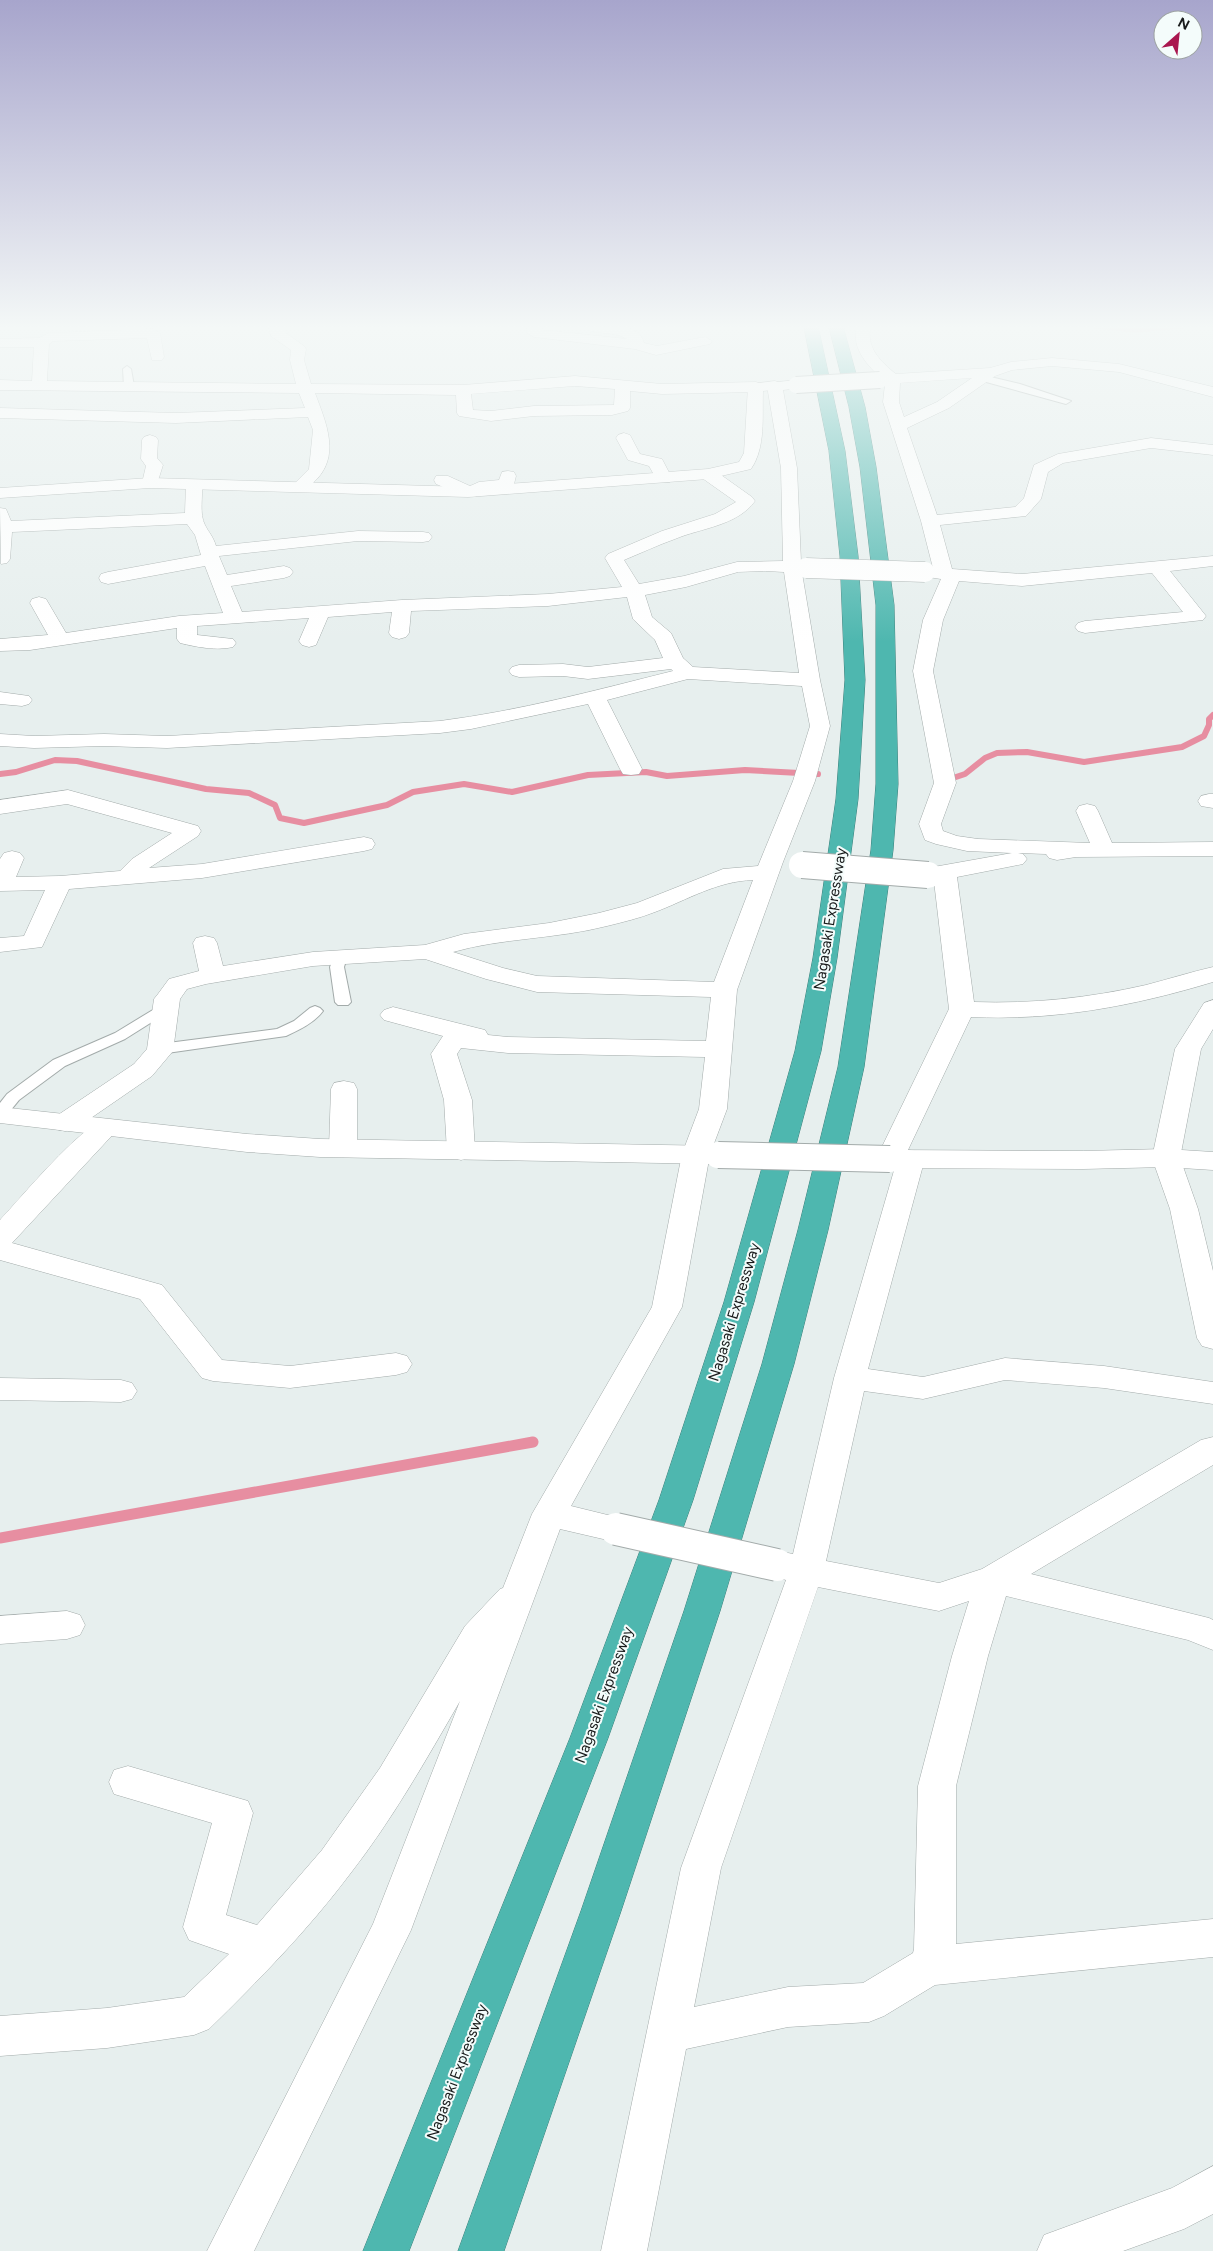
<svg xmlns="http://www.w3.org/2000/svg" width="1213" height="2251" font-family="Figtree,sans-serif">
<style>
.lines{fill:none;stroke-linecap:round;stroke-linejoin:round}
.stream-far2{stroke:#e78ea1;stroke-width:5}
.stream-far1{stroke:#e78ea1;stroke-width:6}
.stream{stroke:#e78ea1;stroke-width:11}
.lane-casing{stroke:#a3abaa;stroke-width:2}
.street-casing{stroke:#a3abaa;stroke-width:1}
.secondary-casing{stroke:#a3abaa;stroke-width:1}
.highway-casing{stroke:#3b807b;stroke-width:1}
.lane{fill:#fff;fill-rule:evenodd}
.street{fill:#fff;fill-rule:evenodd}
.secondary{fill:#fff;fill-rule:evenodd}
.highway{fill:#4eb7af;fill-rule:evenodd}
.street-bridge-far3-casing{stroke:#a3abaa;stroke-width:18;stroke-linecap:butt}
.street-bridge-far2-casing{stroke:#a3abaa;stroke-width:21;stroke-linecap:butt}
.street-bridge-far1-casing{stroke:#a3abaa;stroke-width:28;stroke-linecap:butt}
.street-bridge-casing{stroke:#a3abaa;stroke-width:34;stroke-linecap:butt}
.secondary-bridge-casing{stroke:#a3abaa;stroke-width:28;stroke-linecap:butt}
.street-bridge-far3{stroke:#fff;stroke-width:16}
.street-bridge-far2{stroke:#fff;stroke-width:20}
.street-bridge-far1{stroke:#fff;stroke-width:26}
.street-bridge{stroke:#fff;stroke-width:32}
.secondary-bridge{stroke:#fff;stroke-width:26}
.labels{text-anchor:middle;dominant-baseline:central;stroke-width:4;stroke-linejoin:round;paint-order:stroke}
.street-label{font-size:15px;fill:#181b1b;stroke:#f4fcfb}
</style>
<rect width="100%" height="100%" fill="#e7efee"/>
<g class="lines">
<path class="stream-far2" d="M1093,326L1136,330L1183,326"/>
<g class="stream-far1">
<path d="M0,774L16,772L55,760L77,761L206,789L249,793L275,805L280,818L304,823L387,805L413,792L464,784L512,792L588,775L646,772L667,776L745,770L818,774"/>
<path d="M950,779L965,774L985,758L997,753L1027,752L1084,762L1182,747L1204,736L1209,725V719L1213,715"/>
</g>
<path class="stream" d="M0,1538L533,1442"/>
<defs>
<g id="lane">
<path d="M127,366L131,369L134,386L129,389L124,386L123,369Z"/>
<path d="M982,375L1020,384L1071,401L1066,404L979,380L978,378Z"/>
<path d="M340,953L347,957L344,967L351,1002L348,1005H338L335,1002L330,967L335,954Z"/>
<path d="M166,1002L171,1004L174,1007L171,1010L125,1039L65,1066L19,1100L6,1116L0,1118V1103L7,1094L53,1060L115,1033Z"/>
<path d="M315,1006L320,1008L323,1011C314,1023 299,1030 286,1036L160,1054L155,1052L152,1049L155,1046L160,1044L277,1029L294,1021L310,1008Z"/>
</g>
<g id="street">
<path d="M269,326H283V331L304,346L306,349L304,360L311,384L463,385L575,376L662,384L756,382L761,384L764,387L761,390L756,392L662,394L630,391V408L628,411L612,415L534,416L491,421L459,416L457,413L456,395L315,393C326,423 342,457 313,483C306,489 303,493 293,491L291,487L309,469L313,430L308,417L176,423L0,418V408L176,413L305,408L299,393L0,390V380L32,381L34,347H0V339L39,338L49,333L153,329L160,333L164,357L162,360H152L147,338L53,341L49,344L47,381L296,384L290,360L291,350L271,336ZM575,386L615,389L614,405L534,406L491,411L473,410L471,394Z"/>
<path d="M528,326H542V330L627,339C614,330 592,336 583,326C600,326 639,321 644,343L657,346L705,337L712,341L710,344L656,355L635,349L534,337L527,333Z"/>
<path d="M857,326H871C865,347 881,362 896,374L990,368L1011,362L1052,358L1119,364L1213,387V397L1119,372L1052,366L1012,370L995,376L949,408L907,428L937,515L1015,507L1024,498L1034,465L1058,454L1151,438L1213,445V455L1151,448L1063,463L1048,472L1041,499L1026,516L940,525L952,569L1022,574L1213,556V566L1170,571L1206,616L1203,620L1085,633L1078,631L1075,627L1078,623L1085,621L1183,612L1152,573L1022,586L959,581L943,620L933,671L956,783L941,824L943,831L957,836L978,839L1090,843L1076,811L1079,806L1087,804L1095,806L1098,811L1112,843L1213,842V856L1076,857L1057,860L1049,858L1046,854L1018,853L1023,854L1027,859L1023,864L957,877L974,1002C1032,1004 1089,998 1146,985C1169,979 1191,972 1213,967V982C1134,1006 1054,1021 971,1017L908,1150L921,1152L925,1158L868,1369L923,1377L1005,1358L1104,1366L1213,1382V1404L1104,1388L1005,1380L923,1399L864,1391L826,1561L939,1583L982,1569L1201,1440L1213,1437V1465L1031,1574L1209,1618L1213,1620V1650L1188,1640L1006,1596L988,1656L956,1786V1944L1213,1919V1957L935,1985L884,2016L869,2022L788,2027L686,2049L647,2251H601L681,1868L786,1580L776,1577L771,1567L776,1557L788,1553L793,1554L834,1378L895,1167L890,1168L880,1165L876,1159L949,1009L934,881L920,880L916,875L920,870L928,868L1012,853L967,851L936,844L925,840L919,824L934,783L913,671L923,620L941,579L928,577L925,573L928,569L933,568L921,521L883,402L885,384L875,383L872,380L879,376C865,363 851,346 857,326ZM972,378L937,402L904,417L899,402L900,383ZM818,1587L939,1611L969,1601L952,1656L918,1786L914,1949L913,1953L863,1983L788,1987L694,2007L721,1868Z"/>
<path d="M796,380L801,382L804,385L801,388L783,390L797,468L801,562L812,564L815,568L812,572L802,573L820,680L830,726L815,781L783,862L737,990L727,1109L710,1154L682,1307L571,1506L628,1520L633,1529L628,1538L616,1542L560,1529L411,1930L254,2251H207L373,1924L460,1701C426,1760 392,1820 350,1874C308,1930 259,1980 209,2029L194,2035L107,2048L0,2056V2016L107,2008L184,1997L229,1954L189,1940L183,1927L212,1823L114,1794L109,1782L114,1770L128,1766L248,1801L253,1813L226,1915L257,1925L322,1850L380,1768L465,1626L500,1589L503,1588L532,1514L652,1307L682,1154L699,1109L705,1057L508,1053L461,1048L457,1054L472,1100L475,1151L471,1157L461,1160L451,1157L447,1151L444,1100L431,1054L443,1036L384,1020L380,1015L384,1010L393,1007L485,1030L488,1035L508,1037L706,1041L711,997L537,992L486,979L425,959L313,966L206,984L187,989L180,999L173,1051L152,1076L75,1129L65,1131L55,1129L51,1123L55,1117L134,1064L147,1049L154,999L158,994L169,979L199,971L193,943L196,938L205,936L214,938L217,943L223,966L313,952L425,945L464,934L549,923L599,913L637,903L723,869L758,866L793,781L810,726L802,686L688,679L607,700L642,769L639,774L631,775L623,774L620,769L588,704L471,729L440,733L167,748L104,746L34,748L0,746V734L34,736L104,734L167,736L440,721C519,711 597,690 673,671L671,669L588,679L563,676L519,677L512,675L509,671L512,667L519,665L563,664L588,667L663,658L655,640L633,619L627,597L548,606L411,611L409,633L406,637L399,639L392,637L389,633L392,612L328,617L316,645L309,647L302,645L299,641L309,618L197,626V635L233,639L236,643L233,647C216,651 197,647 180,643L177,639V628L30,650L0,651V639L48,635L30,603L32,599L39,597L46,599L66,633L179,616L223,613L205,566L108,584L101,582L99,578L101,574L108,572L201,555L195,535L187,524L12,532L10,559L7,563L1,564L0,508L6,509L11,521L185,513L186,484L188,480H200L202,484C203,496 199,514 205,525C209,533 213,536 216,546L358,531L423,532L429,533L432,537L429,541L423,542L358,541L219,556L227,575L284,566L290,568L293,572L290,576L284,578L231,586L242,612L402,600L548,594L622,587L605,558L608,554L662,531L715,514L736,502L702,478L700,474L702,470H714L752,497L755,501C737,526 701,528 675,539C658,545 641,553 624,560L639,584L684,576L737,562L783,561L781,468L767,386L770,383ZM766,571L784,572L799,673L693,667L683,658L671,633L652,617L645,595L686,587L738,572ZM753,880L714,982L537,976L503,968L453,952C501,938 557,939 607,926C623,922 640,918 655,912C687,900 717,881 753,880Z"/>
<path d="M624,433L630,435L640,454L662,459L672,478L670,482H658L649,466L628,460L616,438L618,435Z"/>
<path d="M150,435L156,437L158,440L157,458L163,465L156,487H144L142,483L146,466L141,459L142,440L144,437Z"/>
<path d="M508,471L514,472L516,476L513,488L484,492C471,504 449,489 436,484L434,480L436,476H448L470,486L479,482L499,480L502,472Z"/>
<path d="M0,692L29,696L32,700L29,704L22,706L0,704Z"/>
<path d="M68,790L198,826L201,831L198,836L149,868L202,864L364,837L372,839L375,844L372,849L364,851L202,878L69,889L42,947L0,952V938L24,936L45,890L0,891V859L4,853L12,851L20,853L24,858L16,877L60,876L120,871L132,859L172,833L67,804L0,814V800Z"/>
<path d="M1209,794H1213V808L1201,806L1198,801L1201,796Z"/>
<path d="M1213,1000V1029L1201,1049L1180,1158L1198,1209L1213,1271V1349L1202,1346L1197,1338L1170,1209L1152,1158L1175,1049L1204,1003Z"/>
<path d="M344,1081L354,1083L357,1089V1148L353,1154L343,1157L333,1154L329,1148L331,1089L334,1083Z"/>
<path d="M105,1120L115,1122L119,1128L12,1243L162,1285L222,1360L290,1366L396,1353L407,1356L412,1364L407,1372L396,1375L290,1388L213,1381L202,1378L140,1299L0,1260V1220C21,1198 80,1126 105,1120Z"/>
<path d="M0,1378L121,1380L132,1383L137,1391L132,1399L121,1402L0,1400Z"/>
<path d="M67,1611L80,1615L85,1625L80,1635L67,1639L0,1644V1616Z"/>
</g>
<g id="secondary">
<path d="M775,381L780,383L783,386L780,389L763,391C762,417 766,447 751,469L708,479L468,497L150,488L0,498V488L150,478L468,487L708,469L739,462L744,453L748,387L751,384Z"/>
<path d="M0,1107L247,1134L320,1139L718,1146L728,1149L732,1155L728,1161L718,1164L320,1157L247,1152L0,1123Z"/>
<path d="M1166,1149L1213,1152V1170L1166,1167L1083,1169L890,1168L880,1165L876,1159L880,1153L890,1150L1083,1151Z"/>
<path d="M1213,2166V2214L1184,2229L1123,2251H1037L1044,2235L1172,2188Z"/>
</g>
<g id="highway">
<path d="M804,326H818L845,451L858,556L865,680L858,799L837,958L821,1051L754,1302L693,1500L608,1738L409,2251H363L570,1738L659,1500L724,1302L795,1051L813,958L836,799L845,680L840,556L829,451Z"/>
<path d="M829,326H843L865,407L876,467L894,605L898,784L893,850L864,1067L828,1230L794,1364L720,1611L621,1911L504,2251H458L581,1911L684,1611L762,1364L798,1230L838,1067L871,850L876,784V605L860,467L849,407Z"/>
</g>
</defs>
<use href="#lane" class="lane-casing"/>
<use href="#street" class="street-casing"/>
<use href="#secondary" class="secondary-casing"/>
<use href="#highway" class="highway-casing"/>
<use href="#lane" class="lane"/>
<use href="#street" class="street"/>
<use href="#secondary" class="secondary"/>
<use href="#highway" class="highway"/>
<defs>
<path id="street-bridge-far3" d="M796,385L880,380"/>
<path id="street-bridge-far2" d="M806,568L925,572"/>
<path id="street-bridge-far1" d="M802,865L928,875"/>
<path id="street-bridge" d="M616,1529L777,1565"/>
<path id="secondary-bridge" d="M718,1155L890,1159"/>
</defs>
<use href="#street-bridge-far3" class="street-bridge-far3-casing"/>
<use href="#street-bridge-far2" class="street-bridge-far2-casing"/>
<use href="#street-bridge-far1" class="street-bridge-far1-casing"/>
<use href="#street-bridge" class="street-bridge-casing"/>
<use href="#secondary-bridge" class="secondary-bridge-casing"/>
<use href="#street-bridge-far3" class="street-bridge-far3"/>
<use href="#street-bridge-far2" class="street-bridge-far2"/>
<use href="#street-bridge-far1" class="street-bridge-far1"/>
<use href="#street-bridge" class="street-bridge"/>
<use href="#secondary-bridge" class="secondary-bridge"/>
</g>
<linearGradient id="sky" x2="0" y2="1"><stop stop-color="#a7a5cc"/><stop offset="0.51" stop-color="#f4f8f7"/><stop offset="1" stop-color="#f4f8f7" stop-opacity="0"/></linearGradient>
<rect width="1213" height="642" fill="url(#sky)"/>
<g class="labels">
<g class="street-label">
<text transform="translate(830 919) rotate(-81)">Nagasaki Expressway</text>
<text transform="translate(734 1312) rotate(-73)">Nagasaki Expressway</text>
<text transform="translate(604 1695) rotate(-70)">Nagasaki Expressway</text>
<text transform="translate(457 2072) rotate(-69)">Nagasaki Expressway</text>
</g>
</g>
<g transform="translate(1178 35) rotate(27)"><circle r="24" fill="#f4fcfb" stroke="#9ca2a1"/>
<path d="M0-4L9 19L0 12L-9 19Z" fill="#a9174f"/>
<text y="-8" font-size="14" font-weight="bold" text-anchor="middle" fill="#181b1b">N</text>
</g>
</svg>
